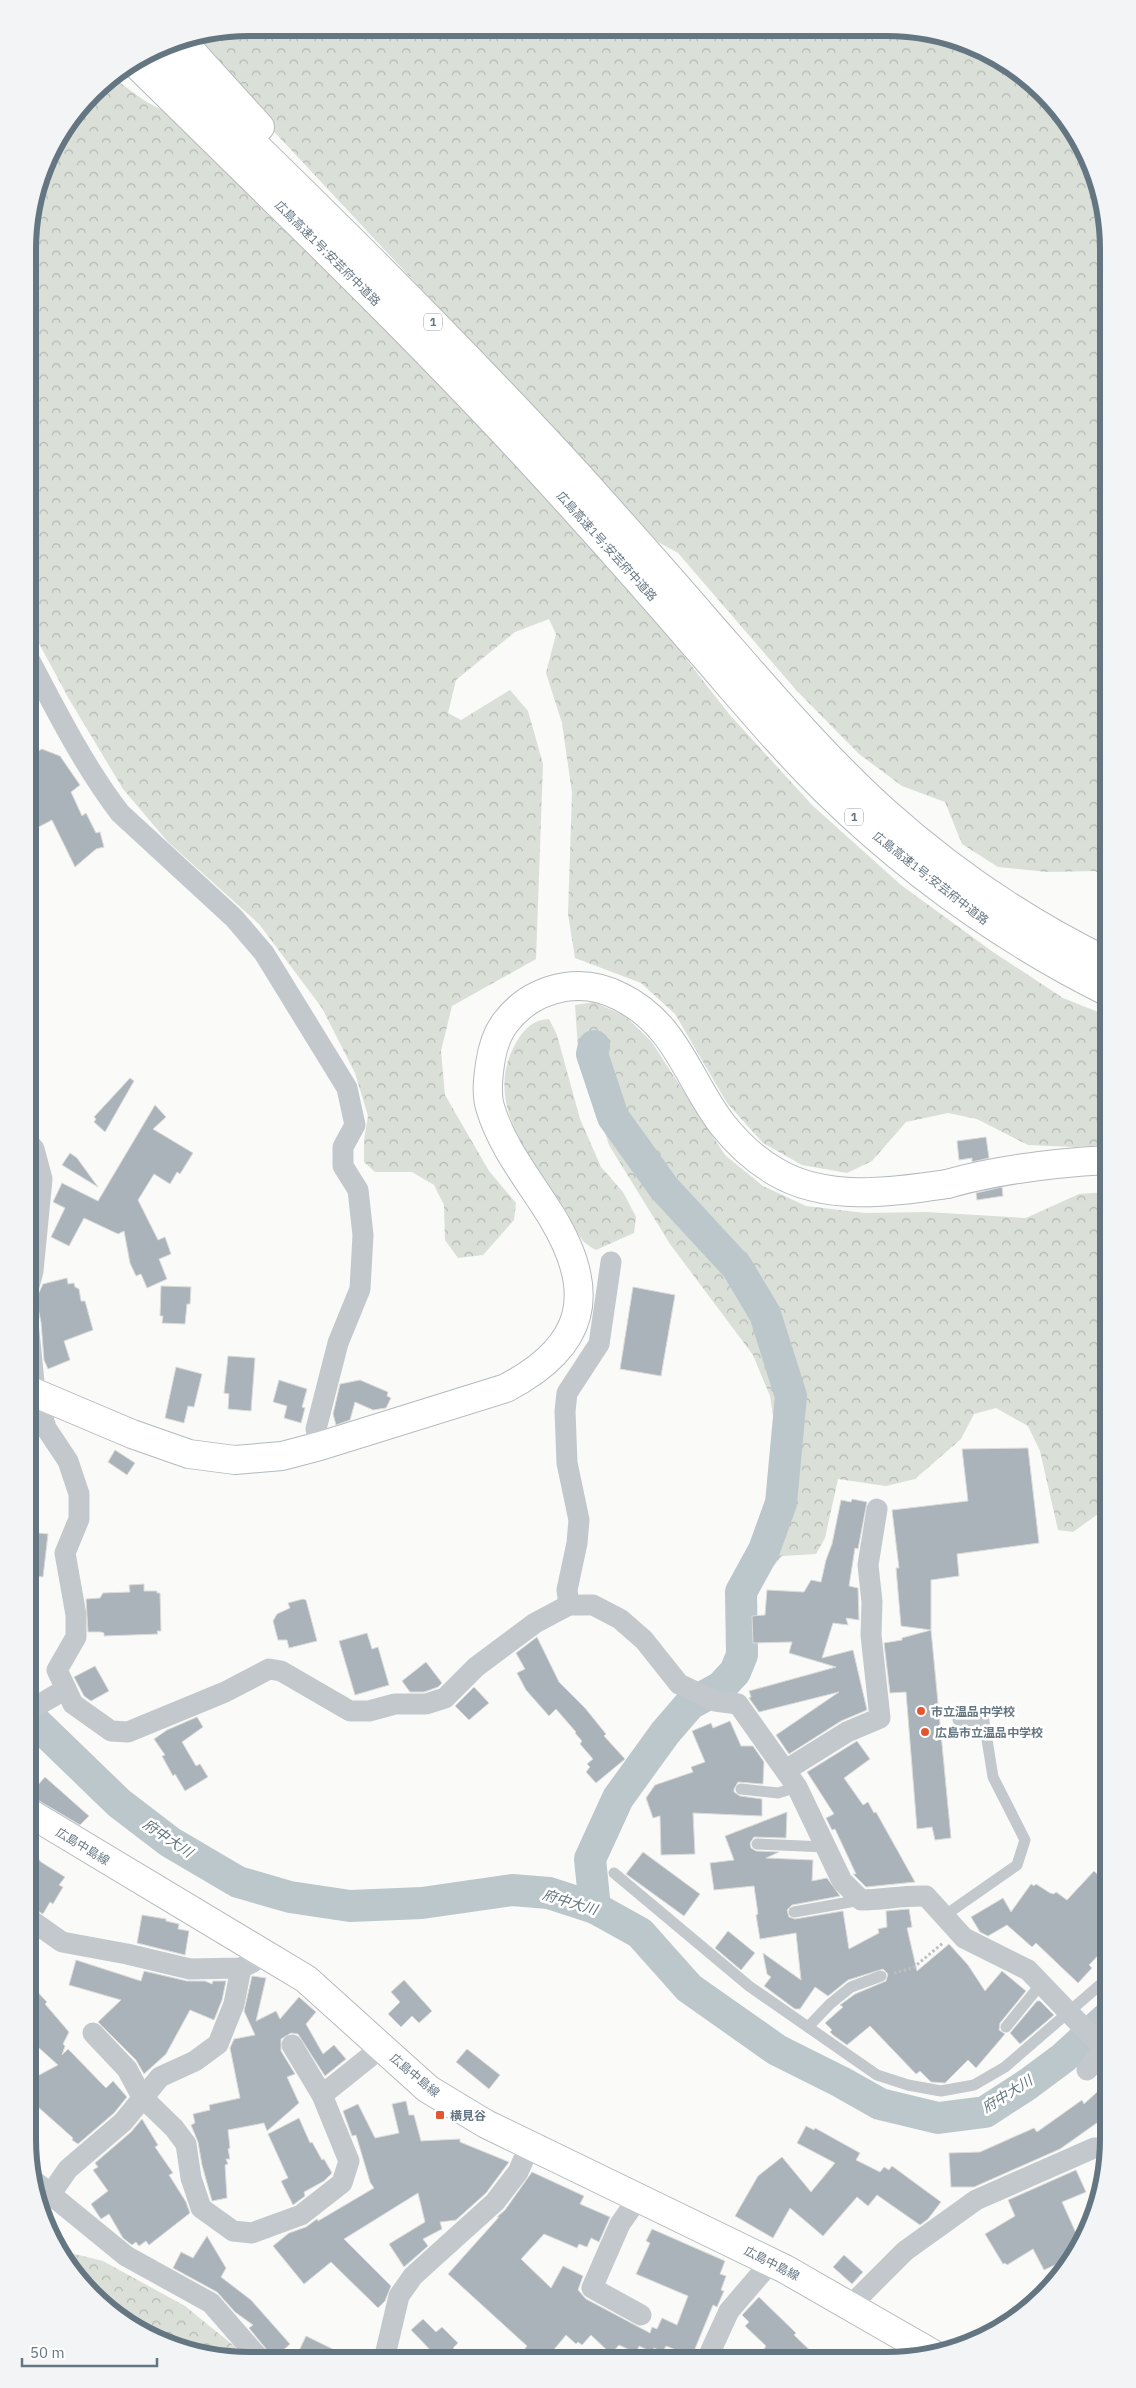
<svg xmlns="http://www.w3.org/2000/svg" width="1136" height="2388" font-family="'IBM Plex Sans','Noto Sans JP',sans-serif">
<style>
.forest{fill:url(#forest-crowns)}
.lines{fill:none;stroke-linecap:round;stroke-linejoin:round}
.river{stroke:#bbc7cb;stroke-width:32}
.building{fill:#aab3b9;stroke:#dcdcda}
.secondary-casing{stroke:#b3babf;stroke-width:30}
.primary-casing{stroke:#b5babe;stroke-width:30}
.highway-casing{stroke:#b4b9bd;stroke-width:30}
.path{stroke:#bbbfc2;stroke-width:3;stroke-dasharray:2.5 2.5;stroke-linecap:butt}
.lane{stroke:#c3c8cc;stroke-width:11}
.street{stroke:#c3c8cc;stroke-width:21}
.secondary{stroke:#fff;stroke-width:28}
.primary{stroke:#fff;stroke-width:28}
.highway{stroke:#fff;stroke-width:28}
.poi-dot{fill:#e4572e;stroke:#fff;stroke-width:2}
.labels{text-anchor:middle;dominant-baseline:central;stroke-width:5;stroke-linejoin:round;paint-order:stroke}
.shield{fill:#fff;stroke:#939fa8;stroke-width:1}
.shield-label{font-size:11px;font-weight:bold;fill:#657683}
.street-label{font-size:12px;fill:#657683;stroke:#fff}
.poi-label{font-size:12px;font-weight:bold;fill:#657683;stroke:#fff;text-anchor:start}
.water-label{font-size:14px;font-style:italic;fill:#60757c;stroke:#fff}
.rim{fill:none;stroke:#657683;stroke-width:6}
</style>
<defs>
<pattern id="forest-crowns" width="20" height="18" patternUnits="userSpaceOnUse" patternTransform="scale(1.25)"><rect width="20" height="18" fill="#dadfd7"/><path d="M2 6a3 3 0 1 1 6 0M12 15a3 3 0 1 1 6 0" fill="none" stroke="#b4b9b4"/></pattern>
</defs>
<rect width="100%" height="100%" fill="#fafaf8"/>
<g class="forest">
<path d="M249,28L930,32L985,50L1033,83L1079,138L1101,191L1108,249V880L1095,871L1047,872L998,867L962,844L945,802L902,786L859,754L797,691L678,553L658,542L207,60L202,37Z"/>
<path d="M112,77L145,101L183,121L630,581L642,602L729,714L812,805L901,885L993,952L1063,998L1108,1016V1145L1074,1147L1028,1145L977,1119L948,1113L906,1122L872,1161L847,1173L802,1165L763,1143L727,1103L675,1014L641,983L575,958L568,914L572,793L562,723L546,673L556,634L549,619L515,632L456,680L448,713L461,720L510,690L528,711L543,764L536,959L452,1006L441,1051L445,1095L489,1171L516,1203L514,1220L483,1255L458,1258L445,1240L444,1205L434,1185L412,1172H375L364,1162V1140L368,1116L355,1073L322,1008L259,924L168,842L123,789L69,699L29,625V220L50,151L103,83Z"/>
<path d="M594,1002L625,1016L651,1041L725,1155L763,1186L806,1206L865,1213L926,1212L1026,1218L1079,1194L1108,1192V1430L1104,1436L1108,1500L1098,1514L1073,1532L1058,1530L1040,1451L1028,1426L996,1408L974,1414L961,1439L915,1479L886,1486L838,1479L825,1538L816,1554L782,1556L767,1574L755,1569L758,1537L774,1501L776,1434L770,1396L753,1355L670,1244L609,1145L578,1048L575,1005Z"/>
<path d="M549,1019L557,1035L580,1119L601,1167L623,1192L636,1217L634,1233L596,1250C577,1241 575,1226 565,1209C533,1161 480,1102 517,1041C525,1028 533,1020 549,1019Z"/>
<path d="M58,2250L103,2261L185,2306L234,2346L241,2357L206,2356L151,2338L103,2305Z"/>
</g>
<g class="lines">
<g class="river">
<path d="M594,1046L592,1054L613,1117L664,1188L737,1267L765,1314L791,1396L781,1503L764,1550L741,1592L742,1655L735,1672L721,1687L690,1704L665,1733L618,1798L590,1859L595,1908"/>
<path d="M28,1715L119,1803L170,1842L238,1882L290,1897L350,1906L422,1903L512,1890L549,1893L595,1908L640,1933L689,1988L777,2050L841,2082L880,2104L938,2118L985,2112L1028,2084L1063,2058L1108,2017"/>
</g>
</g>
<g class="building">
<path d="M42,749L60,756L80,785L71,792L82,816L86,813L96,833L100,832L104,847L96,849L75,867L52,820L29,832V767L36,762L31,755Z"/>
<path d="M130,1078L134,1081L105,1132L94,1122L96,1119L94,1117Z"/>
<path d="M155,1105L166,1117L153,1129L193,1153L180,1174L177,1172L170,1184L154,1174L138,1200L158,1240L165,1237L171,1254L159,1259L167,1279L147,1288L141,1274L136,1276L130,1263L124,1231L118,1234L84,1218L69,1246L51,1237L65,1208L53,1202L62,1183L98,1201Z"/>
<path d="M986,1137L989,1158L972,1162V1158L959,1160L957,1141Z"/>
<path d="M70,1153L77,1158L98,1187L62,1165Z"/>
<path d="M1002,1187L1003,1196L977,1200L976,1193Z"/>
<path d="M67,1278L68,1284L74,1283L75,1287L79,1289L81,1301H85L93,1330L64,1341L70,1360L48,1369L44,1360L41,1322L36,1299L43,1284Z"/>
<path d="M161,1286L191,1287L190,1304H187L185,1324L162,1323L163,1316H160Z"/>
<path d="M633,1287L675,1295L661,1376L620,1369Z"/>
<path d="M228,1356L255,1358L251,1411L228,1409L229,1394L224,1393Z"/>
<path d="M176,1367L202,1374L194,1407L188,1406L184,1423L165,1418Z"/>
<path d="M279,1380L307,1389L302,1407L305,1408L301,1423L284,1418L287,1406L273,1402Z"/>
<path d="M360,1380L388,1392L387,1396L391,1398L386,1408L373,1410L355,1402L350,1420L336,1425L333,1414L340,1384Z"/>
<path d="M1028,1448L1039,1543L957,1554L959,1576L931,1580V1630L901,1626L896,1568H899L892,1510L968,1501L962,1449Z"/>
<path d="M115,1450L135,1463L127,1475L108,1462Z"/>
<path d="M852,1499L867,1502L858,1549L855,1548L849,1586L858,1588L859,1620L846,1618L848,1625L833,1623L822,1658L853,1650L867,1710L841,1721L789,1754L776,1735L839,1692L759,1712L749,1698L751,1697L749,1691L836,1667L789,1653L792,1642L753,1643L752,1616L765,1615L767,1590L804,1592L811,1580L821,1582L826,1560L832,1544L841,1500L851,1502Z"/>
<path d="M28,1532L48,1534L43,1577L28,1575Z"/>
<path d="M144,1584V1591H157V1593H160L161,1631H157L158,1634L104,1636V1633L101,1632H88L86,1599L100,1598L103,1593L130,1592L129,1585Z"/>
<path d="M303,1599L306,1600L317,1641L289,1648L287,1640H278L273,1621L277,1614L290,1608L288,1603Z"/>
<path d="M931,1630L951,1838L935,1840L932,1827L917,1829L906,1692L890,1693L884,1643L902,1640V1638Z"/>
<path d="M367,1633L372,1649L378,1647L389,1685L355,1695L339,1641Z"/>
<path d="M537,1637L559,1682L585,1708L606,1734L604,1736L625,1759L596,1783L586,1772L590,1767L587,1764L593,1759L580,1744L582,1741L575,1733L576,1732L556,1709L549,1716L526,1690L517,1673L525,1669L516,1653Z"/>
<path d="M426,1662L442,1683L438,1687L424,1692H410L402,1681Z"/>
<path d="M95,1666L109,1691L91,1701L84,1696L74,1677Z"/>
<path d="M474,1687L489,1703L469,1720L455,1706Z"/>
<path d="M197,1717L203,1727L182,1742L196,1766L200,1764L208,1777L185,1791L175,1774L173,1776L162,1756L165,1755L154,1739L167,1730Z"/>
<path d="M730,1721L741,1746H753L764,1762L763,1784L738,1782L734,1789V1792L740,1796L762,1799V1816L693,1813L695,1854L661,1855L660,1816L653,1818L646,1798L655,1785L693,1772L691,1767L705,1762L692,1731L711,1723L713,1728Z"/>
<path d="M857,1741L870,1759L844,1778L863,1805L868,1802L874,1813L876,1812L915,1882L866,1887L853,1874H856L835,1829L832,1830L826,1818L834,1814L807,1772Z"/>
<path d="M45,1777L89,1816L80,1825L36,1799L28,1796Z"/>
<path d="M787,1812L786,1838L754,1837L750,1843L751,1848L756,1851L779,1852L766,1858L813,1860L812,1881L827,1878L840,1896L792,1905L787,1910L789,1917L795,1919L843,1911L849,1949L879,1933L878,1929L887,1927L886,1911L909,1909L912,1927L907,1928L917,1971L949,1944L968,1965L985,1991L1002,1971L1026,1991L1000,2023L999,2030L1005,2034L976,2068L968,2060L945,2083L931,2082L920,2071L916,2074L870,2026L847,2045L833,2035L830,2032L832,2030L825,2023L843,2007L840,2005L855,1994L886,1981L888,1974L883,1969L848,1980L828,1996L815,1987L800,2009H795L764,1986L771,1977L767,1974L763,1953L801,1980L796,1933L760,1939L756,1915L758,1914L754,1886L714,1890L710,1863L734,1860L725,1836Z"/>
<path d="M28,1846L41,1862L65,1877L59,1885L63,1887L53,1904L50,1902L43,1914L28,1906Z"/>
<path d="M643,1852L700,1894L684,1916L626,1874Z"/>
<path d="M1094,1871L1108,1884V1900L1101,1908L1108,1915V1945L1089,1965L1092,1968L1078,1983L1036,1943L1032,1947L1007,1925L988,1936L980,1932L971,1917L1003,1898L1011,1912L1031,1884L1034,1886L1036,1884L1050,1893L1054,1894L1056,1892L1067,1900Z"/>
<path d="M142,1915L166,1919V1921L179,1924L178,1929L189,1931L185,1955L137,1943Z"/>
<path d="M728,1931L755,1953L741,1970L715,1948Z"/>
<path d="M76,1960L141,1981L144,1971L187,1981H205L212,1984L213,1981H226L222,2000L214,2020L190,2010L166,2054L144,2074L136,2060L98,2022L121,2000L69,1985Z"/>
<path d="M252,1976L266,1978L256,2021L276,2011L280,2019L299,1997L316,2012L306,2024L323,2054L334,2045L346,2059L325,2076L298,2034L291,2033L281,2039V2051L295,2074L287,2077L299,2103L267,2131L264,2123L228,2130L230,2148L228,2149L230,2159H226L228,2164L225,2165L227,2198L212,2201L202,2165L198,2142L191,2125L195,2123L193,2114L210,2110L209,2105L240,2098L230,2048L234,2039L255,2035L244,2011Z"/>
<path d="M404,1980L432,2011L419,2023L412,2016L401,2027L388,2014L400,2002L391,1992Z"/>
<path d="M28,1982L47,2002L45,2004L69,2032L63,2044L65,2046L62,2055L68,2049L106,2088L113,2081L127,2097L114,2113L78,2144L72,2140L73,2138L28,2098V2081L58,2065L28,2038Z"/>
<path d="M1037,2001H1040L1054,2015L1020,2044L1010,2033Z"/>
<path d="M467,2049L500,2075L489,2089L456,2062Z"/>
<path d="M1108,2082V2115L1060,2149L974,2187H951L949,2153L980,2152L1034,2128L1037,2132L1082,2100L1084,2104Z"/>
<path d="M406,2101L409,2115H414L421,2141L460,2139V2142L509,2162L486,2193L456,2220L440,2222L442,2229L423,2239L428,2246L404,2267L389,2244L425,2222L418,2193L344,2239L391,2286L385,2301L378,2308L331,2262L304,2284L273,2246L289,2233L306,2227L317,2219L318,2221L374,2188L370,2182L356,2135L352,2136L343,2111L358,2104L375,2138L399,2133L392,2104Z"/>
<path d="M299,2118L310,2143L312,2142L322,2160L324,2159L332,2173L324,2181L304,2192L305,2196L293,2205L281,2181L288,2178L268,2134Z"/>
<path d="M142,2119L158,2145L155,2147L173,2173L169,2175L186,2202L190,2213L149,2245L146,2241L139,2246L136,2242L132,2245L123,2238L109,2214L101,2219L91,2204L108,2191L93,2170L98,2167L95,2163L131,2132Z"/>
<path d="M806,2126L814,2130L815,2128L860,2153L856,2160L880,2172L884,2167L889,2170L892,2166L941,2202L928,2219L920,2225L877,2195L868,2206L857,2197L823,2236L790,2208L773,2238L735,2216L758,2176L782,2157L811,2192L835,2163L797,2143Z"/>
<path d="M1076,2170L1086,2192L1062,2202L1080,2242L1070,2258L1044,2270L1033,2249L1007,2265L1005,2263L1003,2264L985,2234L1015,2216L1008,2200Z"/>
<path d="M532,2172L584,2196L580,2204L610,2217L599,2242L591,2238L587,2247L579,2244L577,2248L544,2234L521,2259L551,2288L563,2266L583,2276L578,2290L586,2299L650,2333L652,2327L657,2329L662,2318L677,2325L688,2296L636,2274L650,2243L646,2241L652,2229L725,2261L720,2274L726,2276L721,2290L724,2291L717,2307L713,2305L692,2356L666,2346L663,2352L654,2348L652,2352L639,2346L636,2353L619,2345L611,2354L591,2335L582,2345L578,2342L576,2344L566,2335L547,2358H518L527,2346L448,2274L499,2217H497L505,2210Z"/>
<path d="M207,2236L226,2268L221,2277L251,2300L290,2344L280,2353L276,2350L271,2355L249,2328L253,2325L235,2312L217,2292L173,2268L181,2252L193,2258Z"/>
<path d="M844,2255L863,2272L852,2284L833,2267Z"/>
<path d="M759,2297L796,2333L794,2335L820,2360H776L764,2349L766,2346L745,2326L749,2322L742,2315Z"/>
<path d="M423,2319L436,2332L442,2327L458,2343L453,2348L464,2358H438L411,2330Z"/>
<path d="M306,2336L349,2357H296Z"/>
</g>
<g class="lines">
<defs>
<path id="secondary" d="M28,1390L132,1434L189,1454L235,1460L282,1456L320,1446L506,1388C586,1346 598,1293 552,1217C530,1181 502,1148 490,1107C486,1094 488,1078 490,1064C492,1050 496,1035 505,1023C520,1003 541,991 565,987C585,984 604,988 621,997C677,1025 687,1078 722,1124C737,1143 755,1160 776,1172C827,1202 891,1192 947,1184"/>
<path id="primary" d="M28,1812L306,1979L428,2089L486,2124L785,2269L933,2354"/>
<g id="highway">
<path d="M182,41L260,127"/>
<path d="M156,49C300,188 443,328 578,475C621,523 664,571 706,620C763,685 818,751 883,810C950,870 1027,923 1108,962"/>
<path d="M135,63C270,196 408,328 537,468C594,530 649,592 704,656C744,702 783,749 827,792C910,873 1004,940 1108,992"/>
<path d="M947,1184C1000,1169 1053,1163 1108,1160"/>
</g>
</defs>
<use href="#secondary" class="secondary-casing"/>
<use href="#primary" class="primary-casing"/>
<use href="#highway" class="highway-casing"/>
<path class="path" d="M894,1973L913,1968L943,1943"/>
<g class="lane">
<path d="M741,1789L778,1793L797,1787"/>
<path d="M757,1844L825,1847"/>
<path d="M614,1873L749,1986L877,2075L908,2085L941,2091L974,2085L1005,2067L1108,1978"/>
<path d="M794,1912L861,1900"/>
<path d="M944,1916L1017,1865L1025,1840L993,1777L984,1721L958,1720"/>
<path d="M808,2027L830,2004L851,1987L881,1976"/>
<path d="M1006,2027L1041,1984"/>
</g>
<g class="street">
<path d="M29,659C57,712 84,766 120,813L234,918L264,953L347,1088L355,1125L343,1147V1166L358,1190L363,1235L360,1289L338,1343L316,1429L320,1446"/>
<path d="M28,1290L33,1271L42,1179L34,1149L28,1142"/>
<path d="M28,1322L35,1392L46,1428L68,1461L79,1494V1519L65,1553L76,1615V1637L57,1670L73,1704L111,1731L128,1732L225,1692L269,1669L281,1671L350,1711H369L395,1704H426L445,1698L476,1667L535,1623L569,1605H593L620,1619L644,1640L679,1684L715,1701L738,1704L797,1787L842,1881L861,1900C883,1900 903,1895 926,1896L964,1938L1028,1970L1103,2048"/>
<path d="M569,1605L567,1590L577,1543L579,1520L567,1463L565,1411L567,1393L599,1344L611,1262"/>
<path d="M28,1711L66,1689"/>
<path d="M786,1770L847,1732L880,1718L871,1635L872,1602L868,1565L877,1509"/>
<path d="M28,1918L62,1942L127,1954L190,1969L241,1968L253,1962"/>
<path d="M93,2033L127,2069L142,2097L174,2128L186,2144L191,2178L201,2208L233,2231L252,2233L301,2215L342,2183L349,2161L322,2095L292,2045"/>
<path d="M1087,2070L1108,2043"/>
<path d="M322,2095L382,2047"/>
<path d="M33,2180L126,2256L211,2303L258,2357"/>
<path d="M50,2195L68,2169L123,2122L160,2077L195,2061L218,2044L234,2004L241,1968"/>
<path d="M639,2197L620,2224L592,2288L641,2315"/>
<path d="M850,2306L905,2251L976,2200L1094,2148H1108"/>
<path d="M388,2357L386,2351L399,2296L413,2276L495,2202L518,2172L530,2145"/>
<path d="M707,2359L729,2311L771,2262"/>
</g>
<use href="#secondary" class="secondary"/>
<use href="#primary" class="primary"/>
<use href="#highway" class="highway"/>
</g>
<g class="poi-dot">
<circle cx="921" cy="1711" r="5"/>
<circle cx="925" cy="1732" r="5"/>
<rect x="435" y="2110" width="10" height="10" rx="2.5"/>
</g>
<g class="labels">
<g class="shield">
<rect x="424" y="313.5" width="18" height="17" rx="4"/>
<rect x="845" y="808.5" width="18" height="17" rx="4"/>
</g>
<g class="shield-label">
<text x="433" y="322">1</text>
<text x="854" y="817">1</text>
</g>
<g class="street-label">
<text transform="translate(328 253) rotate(45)">広島高速1号;安芸府中道路</text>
<text transform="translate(607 546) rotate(48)">広島高速1号;安芸府中道路</text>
<text transform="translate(931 878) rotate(38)">広島高速1号;安芸府中道路</text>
<text transform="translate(83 1846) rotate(31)">広島中島線</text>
<text transform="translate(415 2075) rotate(40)">広島中島線</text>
<text transform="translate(772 2263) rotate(27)">広島中島線</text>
</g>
<g class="poi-label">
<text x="931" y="1711">市立温品中学校</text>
<text x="935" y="1732">広島市立温品中学校</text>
<text x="450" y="2115">横見谷</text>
</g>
<g class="water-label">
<text transform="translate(168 1838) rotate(34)">府中大川</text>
<text transform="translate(570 1902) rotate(17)">府中大川</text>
<text transform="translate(1007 2094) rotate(-32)">府中大川</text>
</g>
</g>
<path d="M0 0H1136V2388H0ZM249 36H887A213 213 0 0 1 1100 249V2139A213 213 0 0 1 887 2352H249A213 213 0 0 1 36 2139V249A213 213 0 0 1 249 36Z" fill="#f3f4f5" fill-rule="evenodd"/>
<path class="rim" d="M249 36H887A213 213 0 0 1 1100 249V2139A213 213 0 0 1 887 2352H249A213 213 0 0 1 36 2139V249A213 213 0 0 1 249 36Z"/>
<path d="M22 2358v8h135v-8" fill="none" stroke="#657683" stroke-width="2.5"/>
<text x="30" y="2358" font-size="15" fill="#657683" stroke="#ffffff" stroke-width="4" paint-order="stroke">50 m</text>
</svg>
